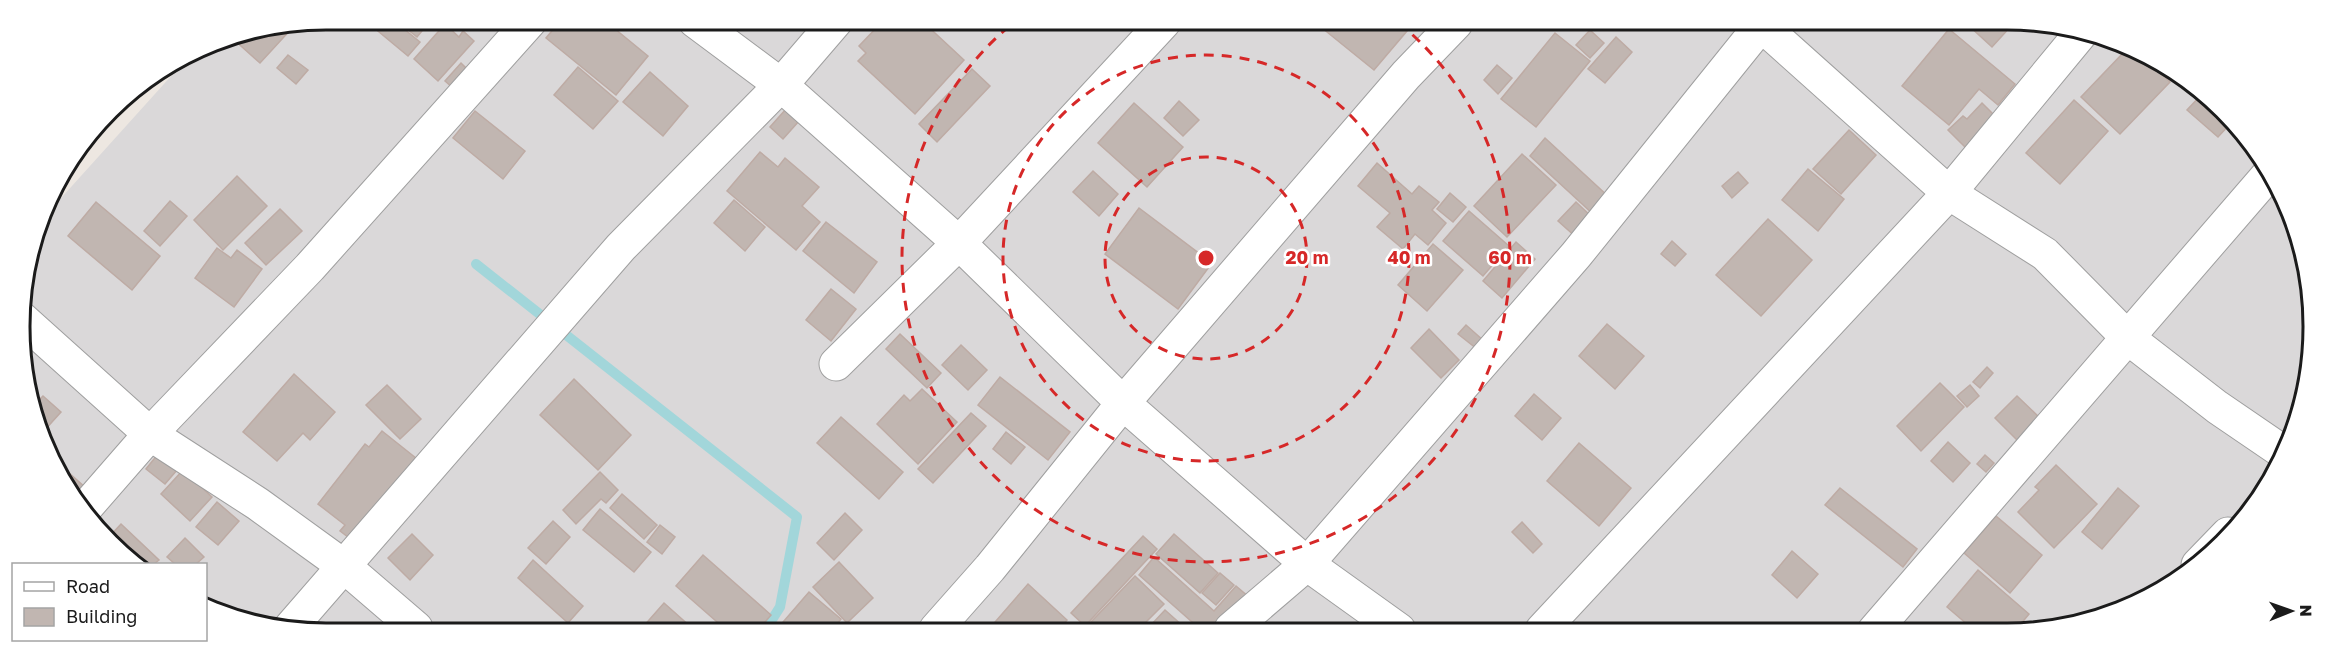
<svg xmlns="http://www.w3.org/2000/svg" width="2333" height="653" font-family="'Golos Text',sans-serif">
<style>
.residential{fill:#dad8d9}
.lines{fill:none;stroke-linecap:round;stroke-linejoin:round}
.stream{stroke:#a2d6da;stroke-width:10}
.building{fill:#c1b6b1;stroke:#beaba4;stroke-width:1.5}
.minor-casing{stroke:#9f9f9f;stroke-width:35}
.minor{stroke:#fff;stroke-width:33}
.ring{fill:none;stroke:#d62828;stroke-width:3;stroke-dasharray:10 8}
.rim{fill:none;stroke:#1b1b1b;stroke-width:3}
.centre{fill:#d62828;stroke:#fff;stroke-width:3}
.ring-label{font-size:18px;text-anchor:middle;font-weight:bold;fill:#d62828;stroke:#fff;stroke-width:5;stroke-linejoin:round;paint-order:stroke}
</style>
<rect width="100%" height="100%" fill="#ede7e1"/>
<path class="residential" d="M327,20L2066,25L2177,71L2262,156L2308,266V386L2273,480L2209,557L2142,602L2046,631L267,628L206,602V564H138L83,513L30,406L20,306L44,217L191,54L209,43Z"/>
<g class="lines">
<path class="stream" d="M476,264L797,517L780,607L766,629"/>
</g>
<g class="building">
<path d="M379,20H393L420,42L408,56L373,27Z"/>
<path d="M396,20H431L417,37Z"/>
<path d="M561,20H604L648,56L616,95L546,38Z"/>
<path d="M892,21H922L964,60L915,114L858,61L866,53L859,46L880,24L886,28Z"/>
<path d="M1027,22H1039L1035,28Z"/>
<path d="M1326,23H1397L1407,31L1374,70L1322,28Z"/>
<path d="M445,24L459,37L463,31L474,41L438,81L414,59Z"/>
<path d="M1968,25H2012L1992,47Z"/>
<path d="M294,26L260,63L232,38Z"/>
<path d="M1949,29L2015,84L1998,105L1979,89L1949,125L1902,86Z"/>
<path d="M1590,30L1604,43L1590,58L1576,45Z"/>
<path d="M1555,33L1590,61L1536,127L1501,99Z"/>
<path d="M1616,37L1632,52L1605,83L1588,69Z"/>
<path d="M2126,50L2146,58L2170,82L2120,134L2081,97Z"/>
<path d="M288,55L308,70L296,84L277,68Z"/>
<path d="M461,63L470,72L453,88L445,81Z"/>
<path d="M1497,65L1512,78L1498,94L1484,80Z"/>
<path d="M578,67L618,101L593,129L554,95Z"/>
<path d="M972,69L990,86L937,142L919,124Z"/>
<path d="M650,72L688,106L663,136L623,102Z"/>
<path d="M2201,95L2230,124L2218,137L2187,110Z"/>
<path d="M2074,100L2108,131L2060,184L2026,153Z"/>
<path d="M1179,101L1199,120L1183,136L1164,118Z"/>
<path d="M1134,103L1183,147L1147,187L1098,143Z"/>
<path d="M1982,103L1999,120L1969,151L1948,130L1963,116L1967,119Z"/>
<path d="M786,109L799,121L783,139L770,127Z"/>
<path d="M475,111L525,151L503,179L453,138Z"/>
<path d="M1849,130L1876,155L1841,194L1813,169Z"/>
<path d="M1545,138L1610,198L1594,215L1530,156Z"/>
<path d="M760,152L778,167L785,158L819,187L802,206L820,222L796,250L727,191Z"/>
<path d="M1522,154L1556,185L1507,237L1474,206Z"/>
<path d="M1377,163L1412,194L1419,186L1439,202L1432,210L1446,223L1428,245L1415,234L1403,249L1377,227L1390,213L1358,186Z"/>
<path d="M1808,169L1844,199L1818,231L1782,200Z"/>
<path d="M1093,171L1118,194L1099,216L1073,192Z"/>
<path d="M1738,172L1748,183L1732,198L1722,186Z"/>
<path d="M237,176L267,206L223,250L194,220Z"/>
<path d="M1450,193L1466,207L1453,222L1437,209Z"/>
<path d="M734,200L765,227L745,251L714,223Z"/>
<path d="M170,201L187,216L160,246L144,231Z"/>
<path d="M96,202L160,256L132,290L68,236Z"/>
<path d="M1576,202L1594,219L1577,238L1558,221Z"/>
<path d="M1139,208L1212,263L1178,309L1105,254Z"/>
<path d="M280,209L302,231L266,265L245,243Z"/>
<path d="M1469,211L1509,246L1483,276L1443,241Z"/>
<path d="M1768,219L1812,260L1761,316L1716,275Z"/>
<path d="M826,222L877,262L854,293L803,251Z"/>
<path d="M1672,241L1686,254L1675,266L1661,254Z"/>
<path d="M1516,242L1535,259L1502,298L1483,281Z"/>
<path d="M1433,244L1463,270L1427,311L1398,285Z"/>
<path d="M217,248L231,258L237,250L262,269L234,307L195,278Z"/>
<path d="M831,289L856,309L831,341L806,320Z"/>
<path d="M1607,324L1644,356L1615,389L1579,356Z"/>
<path d="M1466,325L1484,341L1477,349L1458,334Z"/>
<path d="M1429,329L1459,360L1441,378L1411,348Z"/>
<path d="M900,334L941,373L927,388L886,349Z"/>
<path d="M961,345L987,370L968,390L942,365Z"/>
<path d="M1987,367L1993,373L1980,388L1973,382Z"/>
<path d="M294,374L335,412L310,440L303,433L277,461L243,432Z"/>
<path d="M1000,377L1070,432L1048,460L978,405Z"/>
<path d="M574,379L631,435L598,470L540,415Z"/>
<path d="M1940,383L1964,407L1921,451L1897,426Z"/>
<path d="M387,385L421,419L400,439L366,405Z"/>
<path d="M1970,385L1979,396L1967,407L1957,396Z"/>
<path d="M922,389L957,422L918,464L877,424L904,395L910,401Z"/>
<path d="M1534,394L1561,418L1542,440L1515,416Z"/>
<path d="M43,396L61,412L43,432L31,408Z"/>
<path d="M2017,396L2042,420L2020,443L1995,418Z"/>
<path d="M971,413L986,426L933,483L918,469Z"/>
<path d="M841,417L903,472L879,499L817,443Z"/>
<path d="M382,431L421,462L357,544L340,531L345,525L318,504L365,444L369,447Z"/>
<path d="M1006,432L1025,447L1011,464L993,449Z"/>
<path d="M1948,442L1970,463L1953,482L1931,461Z"/>
<path d="M1579,443L1631,488L1599,526L1547,481Z"/>
<path d="M158,454L177,470L165,484L146,469Z"/>
<path d="M1985,455L1994,463L1986,472L1977,464Z"/>
<path d="M59,464L86,488L76,499Z"/>
<path d="M2056,465L2097,504L2054,548L2018,512L2039,490L2035,487Z"/>
<path d="M183,470L212,497L190,521L161,494Z"/>
<path d="M600,472L618,490L606,503L601,499L576,524L563,510Z"/>
<path d="M1840,488L1917,549L1903,567L1825,505Z"/>
<path d="M2118,488L2139,506L2102,549L2082,532Z"/>
<path d="M622,494L657,525L644,539L610,508Z"/>
<path d="M217,502L239,521L218,545L196,527Z"/>
<path d="M600,509L651,552L634,572L583,530Z"/>
<path d="M845,513L862,530L834,560L817,543Z"/>
<path d="M1996,516L2042,555L2010,593L1964,553Z"/>
<path d="M553,521L570,537L546,564L528,548Z"/>
<path d="M1522,522L1542,544L1533,553L1512,532Z"/>
<path d="M121,524L159,560L154,564H138L109,537Z"/>
<path d="M660,525L675,537L662,554L647,542Z"/>
<path d="M412,534L433,555L410,580L388,558Z"/>
<path d="M1174,534L1218,573L1200,593L1156,554Z"/>
<path d="M1143,536L1157,549L1085,626L1071,613Z"/>
<path d="M185,538L204,557L196,564H175L167,557Z"/>
<path d="M1792,551L1818,574L1797,598L1772,575Z"/>
<path d="M703,555L771,615L759,629L724,628L676,586Z"/>
<path d="M1154,557L1214,611L1236,586L1249,597L1221,629H1200L1139,575Z"/>
<path d="M533,560L583,606L568,623L518,578Z"/>
<path d="M839,562L873,598L847,623L813,587Z"/>
<path d="M1978,570L2029,614L2015,631H1975L1947,607Z"/>
<path d="M1220,573L1234,585L1216,605L1202,593Z"/>
<path d="M1135,576L1164,604L1139,629H1099L1091,622Z"/>
<path d="M1028,584L1067,620L1059,629H989Z"/>
<path d="M809,592L841,619L833,629H777Z"/>
<path d="M664,603L692,628H642Z"/>
<path d="M1165,610L1184,627L1182,629H1152L1149,627Z"/>
</g>
<g class="lines">
<defs>
<g id="minor">
<path d="M695,21L781,85L959,243L1123,403L1307,564L1399,630"/>
<path d="M1760,24L1949,193L2045,254L2128,338L2217,407L2283,452"/>
<path d="M21,318L150,434L258,504L345,567L416,628"/>
<path d="M836,364L959,243L1164,22"/>
<path d="M82,512L150,434L310,267L531,20"/>
<path d="M2198,565L2228,534"/>
<path d="M290,628L621,247L781,85L836,21"/>
<path d="M936,629L990,568L1123,403L1406,75L1456,23"/>
<path d="M1231,629L1307,564L1576,255L1762,24"/>
<path d="M1542,630L1949,193L2082,32"/>
<path d="M1874,631L2269,174"/>
</g>
</defs>
<use href="#minor" class="minor-casing"/>
<use href="#minor" class="minor"/>
</g>
<g class="ring">
<circle cx="1206" cy="258" r="101"/>
<circle cx="1206" cy="258" r="203"/>
<path d="M1399 23A304 304 0 1 1 1013 23"/>
</g>
<path d="M0 0H2333V653H0ZM326 30H2007A296 296 0 0 1 2303 326V327A296 296 0 0 1 2007 623H326A296 296 0 0 1 30 327V326A296 296 0 0 1 326 30Z" fill="#fff" fill-rule="evenodd"/>
<path class="rim" d="M326 30H2007A296 296 0 0 1 2303 326V327A296 296 0 0 1 2007 623H326A296 296 0 0 1 30 327V326A296 296 0 0 1 326 30Z"/>
<circle cx="1206" cy="258" r="9" class="centre"/>
<g class="ring-label">
<text x="1307" y="264">20 m</text>
<text x="1409" y="264">40 m</text>
<text x="1510" y="264">60 m</text>
</g>
<rect x="12" y="563" width="195" height="78" fill="#ffffff" stroke="#a4a4a4" stroke-width="1.5"/>
<rect x="24" y="582" width="30" height="9" fill="#ffffff" stroke="#a4a4a4" stroke-width="1.5"/>
<text x="66" y="593" font-size="18" fill="#1b1b1b">Road</text>
<rect x="24" y="608" width="30" height="18" fill="#c1b6b1" stroke="#a4a4a4" stroke-width="1.5"/>
<text x="66" y="623" font-size="18" fill="#1b1b1b">Building</text>
<g transform="translate(2291 611) rotate(89)" stroke="#ffffff" stroke-width="4.5" paint-order="stroke">
<path d="M0-4.5L10 22L0 15L-10 22Z" fill="#1b1b1b"/>
<text y="-9" font-size="16" font-weight="bold" text-anchor="middle" fill="#1b1b1b">N</text>
</g>
</svg>
